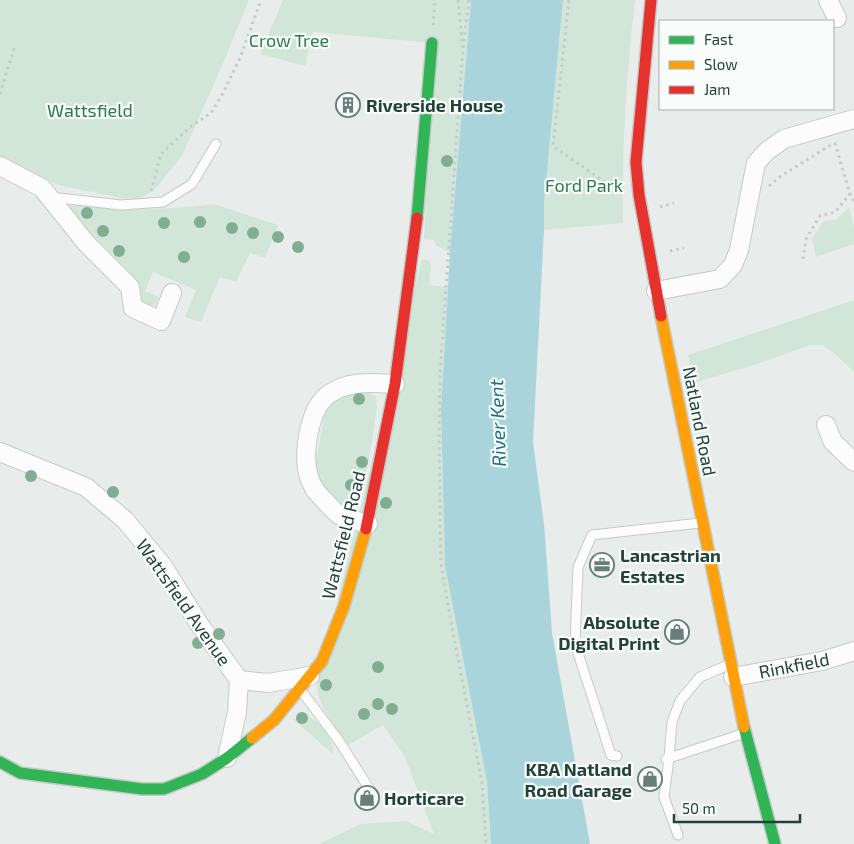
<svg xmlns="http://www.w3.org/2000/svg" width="854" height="844" font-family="'Exo 2',sans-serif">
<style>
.green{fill:#d1e6d8}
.water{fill:#a9d4db}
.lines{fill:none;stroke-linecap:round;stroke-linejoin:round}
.lane-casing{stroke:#c5cac8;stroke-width:11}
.street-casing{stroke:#c5cac8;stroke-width:20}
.fast-casing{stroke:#c3cbc8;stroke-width:14}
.slow-casing{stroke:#c3cbc8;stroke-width:14}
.jam-casing{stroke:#c3cbc8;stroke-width:14}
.path{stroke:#c3ccca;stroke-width:3;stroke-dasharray:2.5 4;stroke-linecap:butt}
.lane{stroke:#fcfcfc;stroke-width:9}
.street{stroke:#fcfcfc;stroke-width:18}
.fast{stroke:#30b455;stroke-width:11}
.slow{stroke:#ff9f0a;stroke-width:11}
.jam{stroke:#e5322d;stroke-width:11}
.tree{fill:#81ae93}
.labels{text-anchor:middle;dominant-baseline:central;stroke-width:4.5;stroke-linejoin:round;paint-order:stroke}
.park-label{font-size:18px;fill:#2d7a4b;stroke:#f7fbf9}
.poi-label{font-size:18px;font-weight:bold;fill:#24423a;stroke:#f7fbf9;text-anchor:start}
.street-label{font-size:18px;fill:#24423a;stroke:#f7fbf9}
.water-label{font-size:19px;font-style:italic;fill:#1c6f80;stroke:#f7fbf9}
</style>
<rect width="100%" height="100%" fill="#e8edeb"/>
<g class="green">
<path d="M0,0H249L224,61L182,156L154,190L141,198L126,199L58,185L0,156Z"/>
<path d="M283,0H471L450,252L437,246L434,240L424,239L432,43L313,32L305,66L260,54Z"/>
<path d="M563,0H635C626,75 622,148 623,223L544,230V204Z"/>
<path d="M214,204L278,225L265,258L250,253L236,282L220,277L201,322L185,317L196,290L153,272L145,291L159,297L156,303L151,307L144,305L132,275L72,213L70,205C119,211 166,210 214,204Z"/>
<path d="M849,207L854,227V244L816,257L812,238L824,221L836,220Z"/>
<path d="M422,259L428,260L431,264L429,285L448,287L441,409L445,566L487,782L491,844H319L361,824L406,821L434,834L405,757L383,725L348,745C337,727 316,706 317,684Z"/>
<path d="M854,300V372L834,353L822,345H811L754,365L693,383L688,355Z"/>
<path d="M360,389L376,396L377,407C374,425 367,489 356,500C351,505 344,505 338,505L329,498L314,473L326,404L339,394Z"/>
<path d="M307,716C320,721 335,740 333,754L293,719Z"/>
</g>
<path class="water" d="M471,0H563L544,204V230L533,442L544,524L552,633L590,844H491L487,782L445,566L441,409L450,252Z"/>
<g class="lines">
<defs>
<g id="lane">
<path d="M51,197L121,205L163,202L192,184L216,144"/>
<path d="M728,665L700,677L680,701L672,722L669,758L745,733"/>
<path d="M300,689L339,741L372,793"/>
<path d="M617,756L611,755L575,644L578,567L592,535L700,523"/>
<path d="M666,759L669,758L664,797L678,835"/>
</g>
<g id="street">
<path d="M828,0L837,18"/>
<path d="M0,166L42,188L86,243L130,287L133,308L161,321L172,293"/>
<path d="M656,291L720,279L733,265L739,250L756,163L767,151L784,139L854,119"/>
<path d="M826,425L833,442L854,462"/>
<path d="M0,452L86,487L125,520L163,566L199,624L239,680L237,712L227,758"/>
<path d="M368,524C359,521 347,519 339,515C334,511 319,495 315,490C312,485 308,475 307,468C304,447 310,407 329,394C349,380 372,383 395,384"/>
<path d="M733,677L822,661L854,651"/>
<path d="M239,680L268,683L310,676"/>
</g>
<g id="fast">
<path d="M417,218L432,43"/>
<path d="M744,727L775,844"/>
<path d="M0,762L20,773L142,789H164L202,774L227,758L252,738"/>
</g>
<g id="slow">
<path d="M661,316L744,727"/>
<path d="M252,738L274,720L322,661L344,606L366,529"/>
</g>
<g id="jam">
<path d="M651,0L636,162L639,195L661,316"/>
<path d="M366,529L395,384L417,218"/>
</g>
</defs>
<use href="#lane" class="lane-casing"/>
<use href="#street" class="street-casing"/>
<use href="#fast" class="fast-casing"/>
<use href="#slow" class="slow-casing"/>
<use href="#jam" class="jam-casing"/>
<g class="path">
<path d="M458,0L462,42"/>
<path d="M469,0L463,48L440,373L439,434L441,564L452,628L482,782L486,844"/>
<path d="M569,0L553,146L619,192"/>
<path d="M433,25L435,0"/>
<path d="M0,94L14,48"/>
<path d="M835,143L850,194L854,201"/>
<path d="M769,186L781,176L834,143"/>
<path d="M151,191L161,154L190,127L211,113L222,95L240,58L261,0"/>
<path d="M660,207L674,203"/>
<path d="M670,251L684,248"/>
<path d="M803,259L806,239L820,216L835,212L850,194"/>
</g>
<use href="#lane" class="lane"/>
<use href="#street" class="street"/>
<use href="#fast" class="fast"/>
<use href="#slow" class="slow"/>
<use href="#jam" class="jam"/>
</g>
<g class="tree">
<circle cx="447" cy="161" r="6"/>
<circle cx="87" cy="213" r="6"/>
<circle cx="200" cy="222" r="6"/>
<circle cx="164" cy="223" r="6"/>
<circle cx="232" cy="228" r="6"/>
<circle cx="103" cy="231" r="6"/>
<circle cx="253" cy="233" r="6"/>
<circle cx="278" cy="237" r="6"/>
<circle cx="298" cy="247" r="6"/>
<circle cx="119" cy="251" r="6"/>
<circle cx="184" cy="257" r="6"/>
<circle cx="359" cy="399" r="6"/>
<circle cx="362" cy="462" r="6"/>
<circle cx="31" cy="476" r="6"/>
<circle cx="351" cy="485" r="6"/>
<circle cx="113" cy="492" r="6"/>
<circle cx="386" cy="503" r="6"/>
<circle cx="219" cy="634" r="6"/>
<circle cx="198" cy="643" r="6"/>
<circle cx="378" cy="667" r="6"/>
<circle cx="326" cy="685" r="6"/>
<circle cx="378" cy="704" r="6"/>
<circle cx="392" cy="709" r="6"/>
<circle cx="364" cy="714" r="6"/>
<circle cx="302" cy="718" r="6"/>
</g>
<defs>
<symbol id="building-ring" viewBox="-11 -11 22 22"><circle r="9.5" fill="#f7fbf9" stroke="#697e78" stroke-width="1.5"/><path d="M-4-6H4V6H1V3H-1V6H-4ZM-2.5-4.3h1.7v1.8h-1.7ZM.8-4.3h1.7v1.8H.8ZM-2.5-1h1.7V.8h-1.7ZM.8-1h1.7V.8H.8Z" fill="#697e78"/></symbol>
<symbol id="office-ring" viewBox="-11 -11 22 22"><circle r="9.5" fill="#f7fbf9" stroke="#697e78" stroke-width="1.5"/><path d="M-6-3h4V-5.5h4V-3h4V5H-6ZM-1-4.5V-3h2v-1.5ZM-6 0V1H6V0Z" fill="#697e78"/></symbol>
<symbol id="shop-ring" viewBox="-11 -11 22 22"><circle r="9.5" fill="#f7fbf9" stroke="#697e78" stroke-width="1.5"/><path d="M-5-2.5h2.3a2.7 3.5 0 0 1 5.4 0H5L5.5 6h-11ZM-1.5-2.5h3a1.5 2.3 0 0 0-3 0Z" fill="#697e78"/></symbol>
</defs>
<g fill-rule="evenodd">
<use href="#building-ring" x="334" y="91" width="28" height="28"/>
<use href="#office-ring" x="588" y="551" width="28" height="28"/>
<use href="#shop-ring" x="663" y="618" width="28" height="28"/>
<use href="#shop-ring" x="636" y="765" width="28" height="28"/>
<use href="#shop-ring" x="353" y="784" width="28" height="28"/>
</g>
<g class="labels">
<g class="park-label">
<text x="289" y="40">Crow Tree</text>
<text x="90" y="110">Wattsfield</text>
<text x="584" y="185">Ford Park</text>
</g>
<g class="poi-label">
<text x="366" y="105">Riverside House</text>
<text x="620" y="555">Lancastrian<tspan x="620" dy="21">Estates</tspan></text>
<text x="660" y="622" text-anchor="end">Absolute<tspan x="660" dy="21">Digital Print</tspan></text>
<text x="632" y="769" text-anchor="end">KBA Natland<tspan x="632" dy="21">Road Garage</tspan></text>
<text x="384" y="798">Horticare</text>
</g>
<g class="street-label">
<text transform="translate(700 421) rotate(79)">Natland Road</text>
<text transform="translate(343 535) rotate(-76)">Wattsfield Road</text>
<text transform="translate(184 602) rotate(55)">Wattsfield Avenue</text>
<text transform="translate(794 665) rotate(-11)">Rinkfield</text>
</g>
<g class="water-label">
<text transform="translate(497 423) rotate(-92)">River Kent</text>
</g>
</g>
<rect x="659" y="20" width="175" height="90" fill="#f7fbf9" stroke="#a3b1ad"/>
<rect x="669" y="36" width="25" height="8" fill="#30b455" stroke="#a3b1ad"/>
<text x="704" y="45" font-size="15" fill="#24423a">Fast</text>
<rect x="669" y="61" width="25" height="8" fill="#ff9f0a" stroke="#a3b1ad"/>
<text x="704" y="70" font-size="15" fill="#24423a">Slow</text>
<rect x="669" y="86" width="25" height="8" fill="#e5322d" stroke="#a3b1ad"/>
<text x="704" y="95" font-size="15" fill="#24423a">Jam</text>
<path d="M674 814v8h126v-8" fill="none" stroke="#24423a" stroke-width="2.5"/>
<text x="682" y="814" font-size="15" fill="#24423a" stroke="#f7fbf9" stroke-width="4" paint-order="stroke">50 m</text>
</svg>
